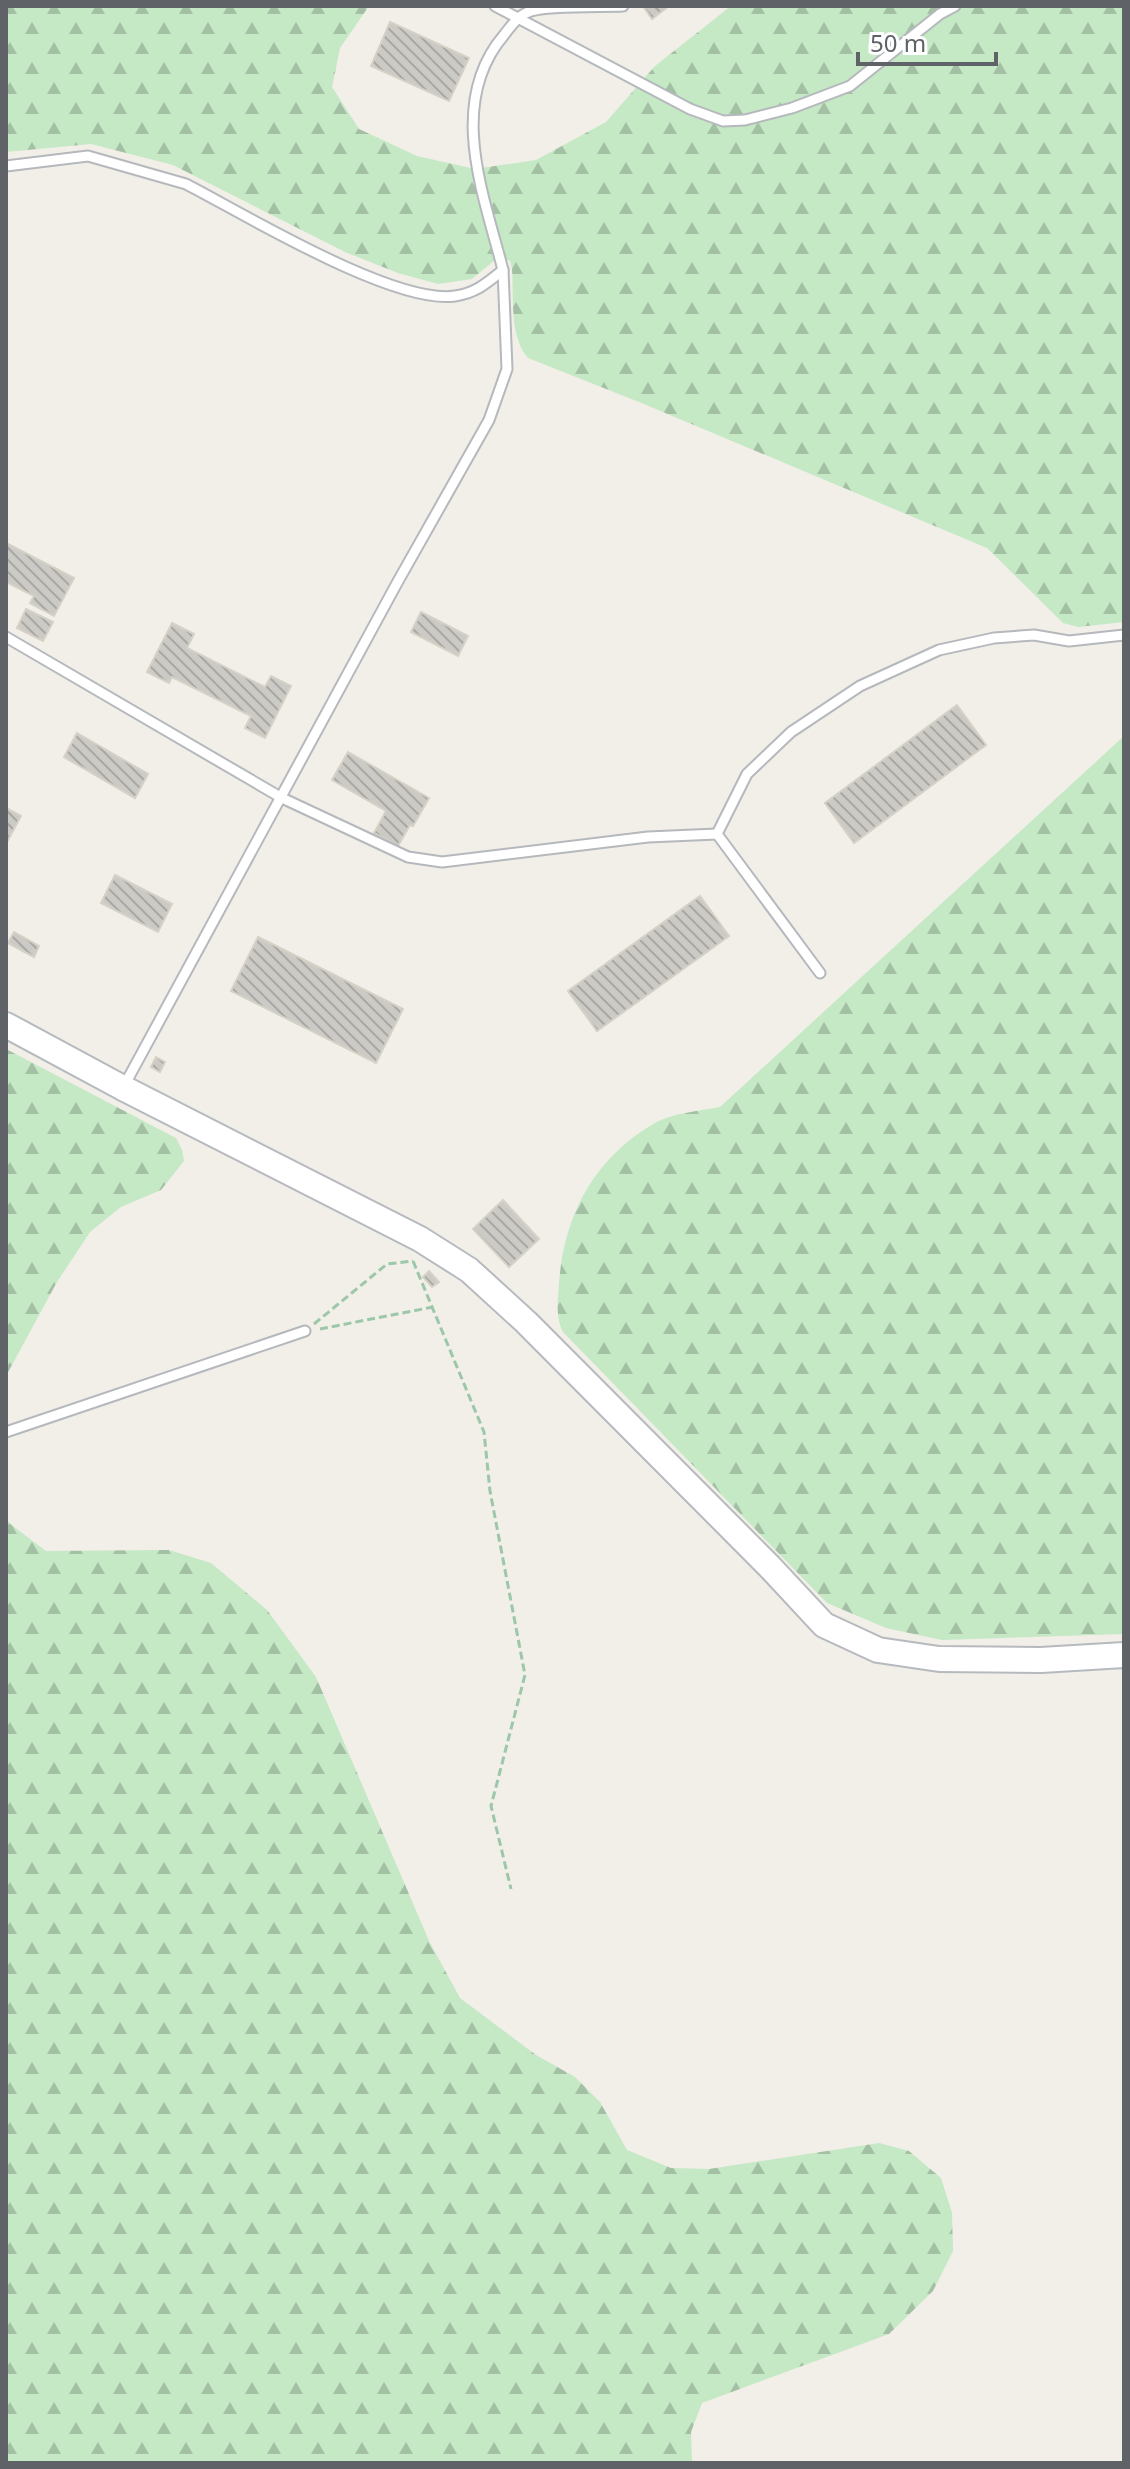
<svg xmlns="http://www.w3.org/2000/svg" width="1130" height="2469" font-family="'Noto Sans',sans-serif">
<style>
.forest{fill:url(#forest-firs)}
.building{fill:url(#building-back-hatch);stroke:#d6d1c6;stroke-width:2}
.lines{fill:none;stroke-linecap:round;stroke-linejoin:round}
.lane-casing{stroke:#b5b8bc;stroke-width:13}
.secondary-casing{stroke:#b6babf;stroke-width:28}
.path{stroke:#9cc7a9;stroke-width:3;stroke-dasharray:8 4;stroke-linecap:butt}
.lane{stroke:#fff;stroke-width:9}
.secondary{stroke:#fff;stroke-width:24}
</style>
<defs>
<pattern id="forest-firs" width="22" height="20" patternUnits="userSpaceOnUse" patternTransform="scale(2)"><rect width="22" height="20" fill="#c5e8c5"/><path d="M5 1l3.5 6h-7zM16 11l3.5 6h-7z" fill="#a3c0a4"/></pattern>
<pattern id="building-back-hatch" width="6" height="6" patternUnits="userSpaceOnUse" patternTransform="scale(2)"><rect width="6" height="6" fill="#cccac5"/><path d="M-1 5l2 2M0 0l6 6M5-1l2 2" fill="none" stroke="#a9a8a4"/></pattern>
</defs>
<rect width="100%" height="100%" fill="#f1efe8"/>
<g class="forest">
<path d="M6,6H369L340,48L332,87L359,129L417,156L475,169L536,160L606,122L655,66L731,6H1124V622L1078,627L1063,623L987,548L639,402L528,358C509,336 514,297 512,269L510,261L503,258L496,259L472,279L438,284L398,273L345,252L173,165L91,144L6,152Z"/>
<path d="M1124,736V1634L942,1640L886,1628L827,1603L563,1332C555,1316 558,1299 559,1283C564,1215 594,1159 653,1124C672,1113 699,1111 720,1107Z"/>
<path d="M6,1049L176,1138L182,1150L184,1161L161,1190L121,1207L90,1232L57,1282L6,1376Z"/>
<path d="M6,1517L9,1523L46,1551L169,1550L211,1563L267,1610L316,1677L430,1943L460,1998L536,2055L575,2077L600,2102L627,2150L671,2168L709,2169L879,2143L909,2151L941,2178L952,2213L953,2251L933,2291L889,2334L702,2403L691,2432L692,2463H6Z"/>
</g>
<g class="building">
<path d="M643,6H669L652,19Z"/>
<path d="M390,22L469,58L449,101L371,66Z"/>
<path d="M6,543L74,578L54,616L30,603L34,596L6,582Z"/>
<path d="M26,609L53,622L43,641L17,628Z"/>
<path d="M421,612L468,636L458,656L411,632Z"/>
<path d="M172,623L194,634L187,648L265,687L271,676L291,686L265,738L245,728L251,716L172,677L169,683L147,672Z"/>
<path d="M957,705L986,745L854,843L825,803Z"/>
<path d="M77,733L148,774L135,798L64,757Z"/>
<path d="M348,752L429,798L413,826L410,825L398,846L374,833L386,811L332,780Z"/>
<path d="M6,808L21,816L6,844Z"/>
<path d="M115,875L172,904L158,932L101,903Z"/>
<path d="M700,896L729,936L597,1031L568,991Z"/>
<path d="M14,932L39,946L34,957L8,943Z"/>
<path d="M258,937L403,1009L376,1063L231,991Z"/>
<path d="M156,1057L165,1062L160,1072L151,1067Z"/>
<path d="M503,1200L539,1239L509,1267L473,1229Z"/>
<path d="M429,1271L439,1282L432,1287L423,1277Z"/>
</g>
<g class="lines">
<defs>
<g id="lane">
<path d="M495,6L690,109L723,121L745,120L792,108L850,86L940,14L955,6"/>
<path d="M6,166L88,156L186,184C244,214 394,305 455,296C476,293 487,283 503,270C484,195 446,103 504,35C512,25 518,15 531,11C549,5 601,7 623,6"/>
<path d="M6,637L282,798L408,857L442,862L648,837L717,834L820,973"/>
<path d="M717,834L747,774L791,732L860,686L939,650L994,638L1034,635L1069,641L1124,635"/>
<path d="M124,1086L397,583L489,420L507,369L503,270"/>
<path d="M6,1432L305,1331"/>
</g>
<path id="secondary" d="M6,1025L123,1088L420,1239L469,1270L526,1322L769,1566L824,1625L878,1650L939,1659L1041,1660L1124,1655"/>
</defs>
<use href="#lane" class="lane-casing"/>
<use href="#secondary" class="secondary-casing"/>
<g class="path">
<path d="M413,1261L484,1432L490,1491L525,1675L491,1806L511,1889"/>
<path d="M314,1324L387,1264L413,1261"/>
<path d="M320,1329L433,1307"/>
</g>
<use href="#lane" class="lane"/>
<use href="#secondary" class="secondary"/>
</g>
<rect width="1130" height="2469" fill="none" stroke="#5f6368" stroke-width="16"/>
<path d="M858 52v12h138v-12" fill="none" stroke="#5f6368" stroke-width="4"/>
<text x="870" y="52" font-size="24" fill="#5f6368" stroke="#ffffff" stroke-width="6" paint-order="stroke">50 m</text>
</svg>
